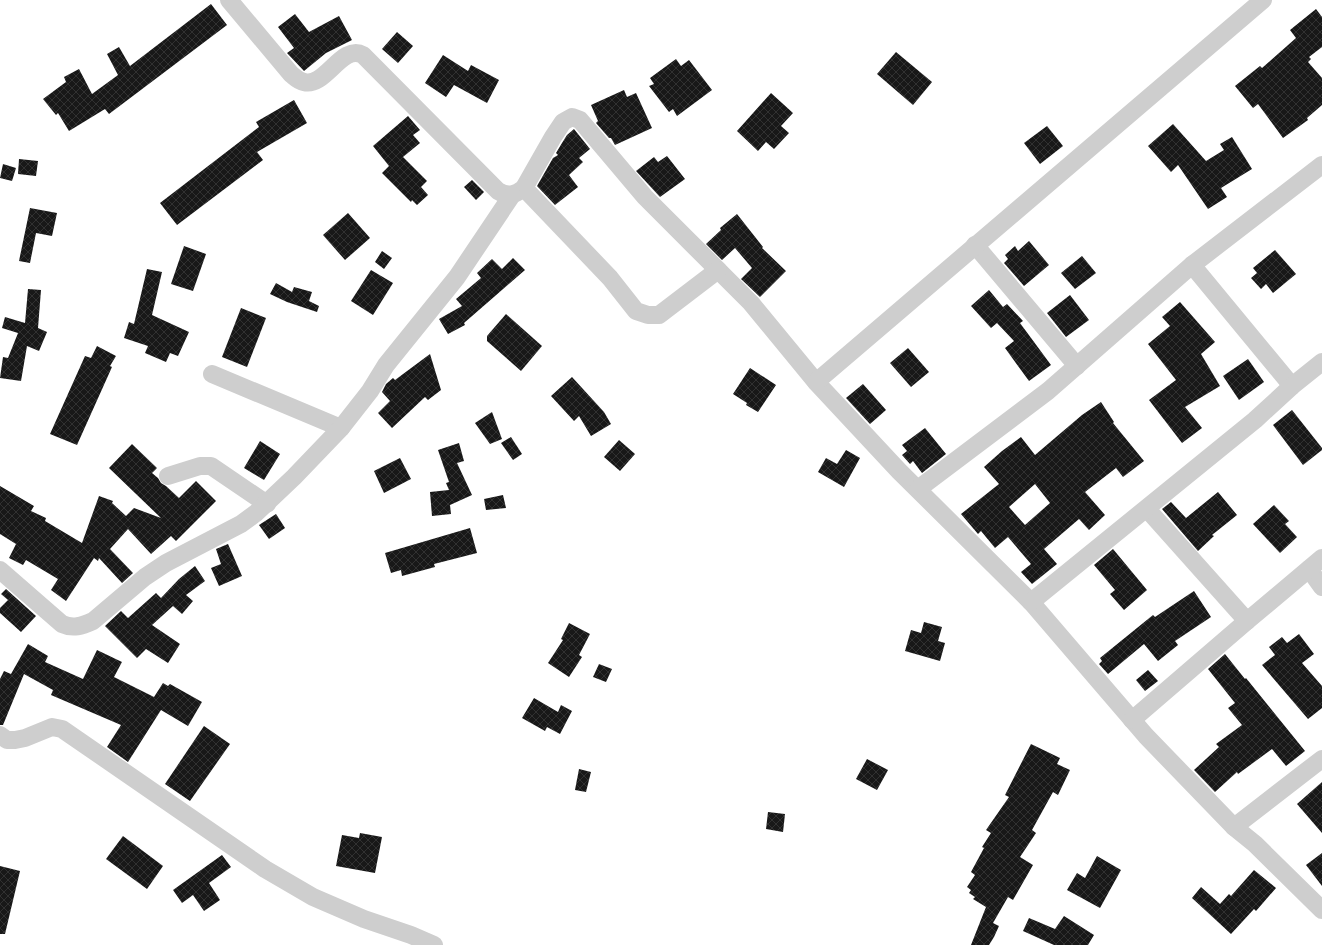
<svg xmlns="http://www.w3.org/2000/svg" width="1322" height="945" font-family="'Roboto Condensed',sans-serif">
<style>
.building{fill:url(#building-cross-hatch);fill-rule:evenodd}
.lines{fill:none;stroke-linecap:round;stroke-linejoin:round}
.minor{stroke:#cecece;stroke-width:18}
</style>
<defs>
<pattern id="building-cross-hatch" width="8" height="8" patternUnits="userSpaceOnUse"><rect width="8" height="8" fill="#181818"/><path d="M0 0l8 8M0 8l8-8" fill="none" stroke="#313131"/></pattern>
</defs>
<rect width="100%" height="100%" fill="#fff"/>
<g class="building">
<path d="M211,4L227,25L109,114L105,109L69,131L58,113L56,115L43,99L66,82L64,77L79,69L92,94L118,75L107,54L119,47L130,66Z"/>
<path d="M1316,9L1322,17V47L1309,57L1311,59L1308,62L1322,78V105L1307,118L1308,120L1283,138L1258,104L1253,108L1235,86L1260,66L1262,68L1296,38L1290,30Z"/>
<path d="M295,14L309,32L339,16L352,40L326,53L304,71L287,53L294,48L278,27Z"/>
<path d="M397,32L413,46L398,63L382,49Z"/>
<path d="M896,52L932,82L913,105L877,74Z"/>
<path d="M443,55L468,71L471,65L499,80L487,103L454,85L446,97L425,83Z"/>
<path d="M676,59L681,66L689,60L712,90L677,116L673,109L669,112L649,86L654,84L650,78Z"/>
<path d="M624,90L627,97L636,93L652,128L615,145L611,138H609L596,123L598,121L591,105Z"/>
<path d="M771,93L793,113L781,126L789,133L774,149L766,142L758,151L737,131Z"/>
<path d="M294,100L307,123L257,152L263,160L177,225L160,203L259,127L256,122Z"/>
<path d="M408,116L420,130L413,135L420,143L403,157L427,181L421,187L428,195L417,205L412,200L411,202L382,173L389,166L373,146Z"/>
<path d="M1173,124L1206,161L1224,150L1220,144L1232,137L1252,169L1221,188L1227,197L1208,209L1178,165L1171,172L1148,146Z"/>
<path d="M1047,126L1063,146L1040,164L1024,143Z"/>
<path d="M574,129L590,149L579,158L583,162L569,175L578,187L555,205L537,186L553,158L558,155L556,153L562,143L567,135Z"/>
<path d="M667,156L685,179L660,197L636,171L654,157L658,162Z"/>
<path d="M19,159L38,161L36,176L18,174Z"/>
<path d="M3,164L16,168L12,181L0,178Z"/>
<path d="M472,180L484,192L476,200L464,187Z"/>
<path d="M30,208L57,213L52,236L36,233L30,263L19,261Z"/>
<path d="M348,213L370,238L345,260L323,235Z"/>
<path d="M737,214L763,247L762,248L786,271L760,297L741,279L752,268L735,248L722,260L706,244L721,230L720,228Z"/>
<path d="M1029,241L1049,265L1024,286L1004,263L1008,259L1005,255L1015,246L1018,251Z"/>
<path d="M184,246L206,254L193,291L171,284Z"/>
<path d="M1275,250L1296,274L1273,293L1266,284L1261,289L1251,278L1257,273L1253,268Z"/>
<path d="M382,251L392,258L384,269L375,262Z"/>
<path d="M1082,256L1096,273L1075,289L1061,273Z"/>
<path d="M513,258L525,270L464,323L465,325L448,334L439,319L462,306L456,299L481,278L477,273L492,259L502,269Z"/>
<path d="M147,269L162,272L152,315L189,332L178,356L170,353L166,362L145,353L148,346L124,338L129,322L134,324Z"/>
<path d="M371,270L393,283L373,315L351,301Z"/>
<path d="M276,283L292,292L294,287L312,292L309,301L319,306L317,312L287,302L270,294Z"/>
<path d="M28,289L41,290L38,328L47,332L39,351L27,346L21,381L0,378L3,357L8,358L18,333L2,328L5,317L25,323Z"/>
<path d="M989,290L1003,307L1007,304L1023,321L1020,323L1051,365L1029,381L1005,348L1014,341L997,323L991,328L971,306Z"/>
<path d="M1070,295L1089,320L1066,337L1047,313Z"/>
<path d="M1180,302L1215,342L1201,354L1220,386L1185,407L1202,428L1182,443L1149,400L1176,380L1148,344L1170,326L1162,317Z"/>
<path d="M241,308L266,318L247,367L222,357Z"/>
<path d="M506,314L542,346L521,371L487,341V336Z"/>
<path d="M97,346L116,356L110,366L112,367L77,445L50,434L85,356L91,358Z"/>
<path d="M908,348L929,372L911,387L890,363Z"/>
<path d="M430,354L441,390L428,400L425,397L392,428L378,413L390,401L382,392L386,384L393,378L395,380Z"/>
<path d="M1248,359L1264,382L1239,400L1223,376Z"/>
<path d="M750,368L776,385L758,412L746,405L747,403L733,394Z"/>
<path d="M572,377L604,412L611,424L591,436L579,416L574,421L551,396Z"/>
<path d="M863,384L886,410L870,424L846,398Z"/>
<path d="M1101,402L1114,422L1113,423L1144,461L1123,477L1116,468L1085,492L1105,515L1089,530L1079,519L1044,549L1057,564L1032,584L1021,572L1031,564L1008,537L995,548L981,531L978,534L961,514L999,484L984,467L1002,451L1021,437L1035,455L1082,415ZM1035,484L1050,503L1025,525L1009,507Z"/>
<path d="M1292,410L1322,448V450L1303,465L1273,425Z"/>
<path d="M492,412L502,439L490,444L475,423Z"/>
<path d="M925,428L946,454L922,473L913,461L910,464L902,455L907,451L902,445Z"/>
<path d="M511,437L522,454L513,460L501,443Z"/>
<path d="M619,440L635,454L620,471L604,457Z"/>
<path d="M260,441L280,454L264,480L244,468Z"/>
<path d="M459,443L464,461L457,463L472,495L450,505L451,514L432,516L430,492L449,490L446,483L449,482L438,450Z"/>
<path d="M132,444L157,468L152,473L158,478L161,483L166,486L179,498L196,481L216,501L176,541L171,536L151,554L128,529L110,549L133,573L122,583L99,558L98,561L94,558L66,601L51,590L58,579L26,560L23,565L9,558L16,544L0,534V486L34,506L31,511L46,518L45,521L82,543L99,496L113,501L112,503L126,516L134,508L161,518L109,468Z"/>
<path d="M846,450L860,458L844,487L818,472L826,458L837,464Z"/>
<path d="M400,458L411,479L384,493L374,471Z"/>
<path d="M1218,492L1237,515L1212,535L1214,536L1198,551L1162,509L1171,502L1186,518Z"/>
<path d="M503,495L506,508L486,510L484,499Z"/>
<path d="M1274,505L1289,521L1285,524L1297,537L1280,553L1253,524Z"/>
<path d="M276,514L285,528L269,539L259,525Z"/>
<path d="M470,528L477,553L434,564L435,567L402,576L401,570L391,573L385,553Z"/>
<path d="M228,544L242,576L219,586L211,568L221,564L216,549Z"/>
<path d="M1113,549L1147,590L1124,610L1110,594L1115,590L1094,565Z"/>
<path d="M195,566L205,581L186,595L193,601L182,614L173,606L152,625L180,644L168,663L146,649L137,658L105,626L121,611L128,618L156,593L161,598L179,579Z"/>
<path d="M6,589L36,616L21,632L0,613V608L8,600L1,594Z"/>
<path d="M1194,591L1211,617L1175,641L1178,645L1158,661L1144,644L1108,674L1099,664L1102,661L1100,658L1153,615L1155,617Z"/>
<path d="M924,622L942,627L938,641L945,643L940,661L905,651L911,630L921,633Z"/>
<path d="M569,623L590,634L579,655L582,657L569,677L548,663L563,640L561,639Z"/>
<path d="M1299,634L1314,654L1302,663L1322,686V708L1308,719L1262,665L1275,655L1269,647L1282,637L1287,643Z"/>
<path d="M28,644L48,656L45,662L83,679L97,650L122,662L114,677L154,697L163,683L168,686L170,684L202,702L188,726L161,710L128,762L107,747L121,725L51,695L53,690L24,674L3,725H0V679L4,671L11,674Z"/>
<path d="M1225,654L1245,679L1246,678L1305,751L1286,766L1272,749L1238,774L1237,772L1215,792L1194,770L1219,747L1216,744L1242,725L1228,708L1235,703L1208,669Z"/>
<path d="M599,664L612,669L606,682L593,677Z"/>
<path d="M1148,670L1158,681L1145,691L1136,680Z"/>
<path d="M534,698L558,712L561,705L572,711L560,734L547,727L545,731L522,718Z"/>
<path d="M204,726L230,744L190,801L165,784Z"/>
<path d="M1031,744L1060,758L1057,764L1070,770L1058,795L1053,792L1032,830L1036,833L1020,857L1033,865L1013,900L1008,897L993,923L999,926L994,937L989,945H971L986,907L973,899L975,897L969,893L971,890L967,887L975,875L971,872L984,848L982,847L991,833L986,830L1009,797L1005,795Z"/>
<path d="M867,759L888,770L877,790L856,779Z"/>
<path d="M579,769L591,772L586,792L575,790Z"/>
<path d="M1322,782V833L1297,804Z"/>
<path d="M768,812L785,814L783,832L766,829Z"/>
<path d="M360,833L382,837L375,873L336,866L342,835L359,838Z"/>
<path d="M123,836L163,866L147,889L106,859Z"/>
<path d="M1322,853V886L1306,865Z"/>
<path d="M222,855L231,867L209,883L220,900L204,911L193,895L182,903L173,890Z"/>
<path d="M1097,856L1121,870L1100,908L1067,890L1077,873L1085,878Z"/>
<path d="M0,866L20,871L5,934H0Z"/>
<path d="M1254,870L1276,888L1256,911L1254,909L1231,934L1192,898L1201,887L1220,904L1229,894L1231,896Z"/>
<path d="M1064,916L1094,935L1088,945H1054L1023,931L1029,918L1055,929Z"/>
</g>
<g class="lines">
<g class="minor">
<path d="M229,0L291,74C295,77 298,81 304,82C325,88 342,43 363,55L498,191C508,197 515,195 524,188L553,137L563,122L572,117L580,120L645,197L751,303L816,382L899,471L1031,602L1146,736L1234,827L1255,844L1322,910"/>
<path d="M524,188L610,278L636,311L648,315H659L718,270"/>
<path d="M975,245L1077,366"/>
<path d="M1192,265L1292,386"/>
<path d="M212,374L341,428"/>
<path d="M816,382L1263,0"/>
<path d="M168,476L200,466H211L267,504"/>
<path d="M918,489L1048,391L1192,265L1322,165"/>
<path d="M1147,509L1247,621"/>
<path d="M1309,569L1322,587"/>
<path d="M0,570L62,624C73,629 82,626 93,621L145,577L166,563L241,524L256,513L294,477L341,428L370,391L386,365L457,277L512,195"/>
<path d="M1031,602L1255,420L1292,386L1322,362"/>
<path d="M1132,720L1247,621L1322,558"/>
<path d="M0,735L7,740H15L25,738L52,727L62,729L265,869L313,897L364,919L411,935L434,945"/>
<path d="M1234,827L1322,759"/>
</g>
</g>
</svg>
